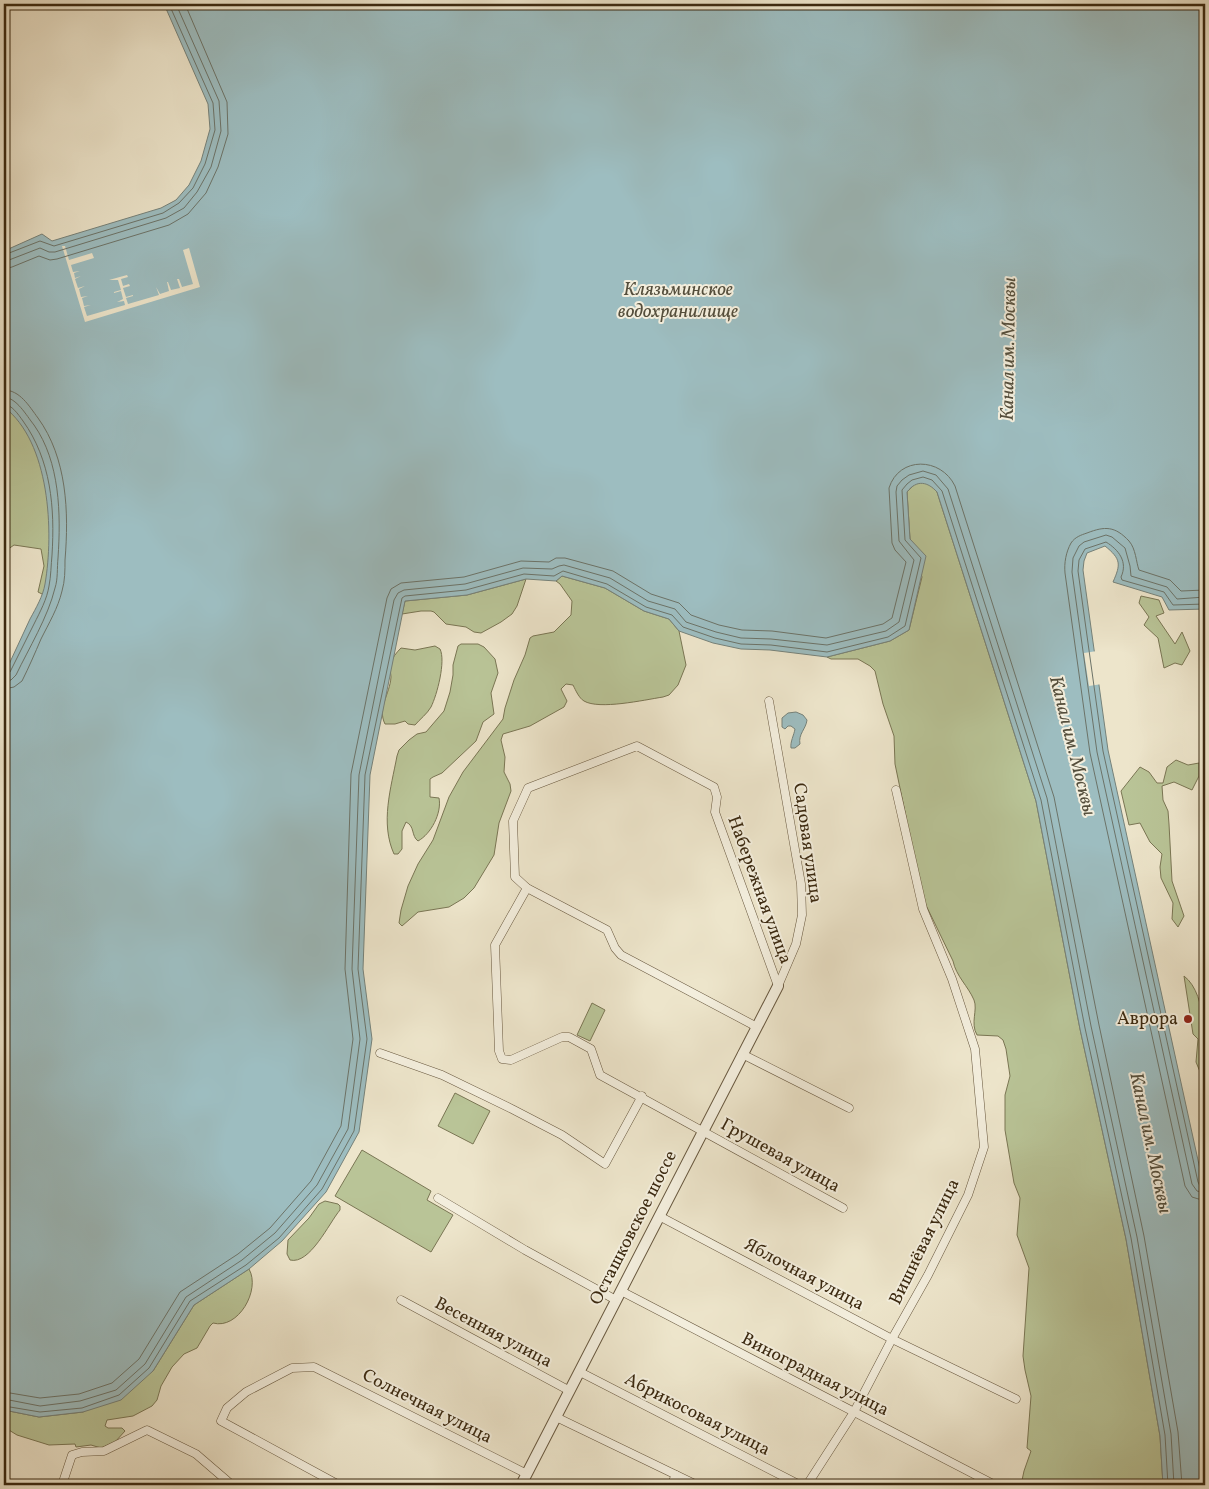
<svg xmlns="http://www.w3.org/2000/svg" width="1209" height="1489" font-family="Vollkorn,serif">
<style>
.green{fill:#b9c497;stroke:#7a7654}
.water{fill:#9dbdc0;stroke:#76827a}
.pier{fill:#ede5cb}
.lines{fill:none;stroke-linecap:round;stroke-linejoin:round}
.shore{stroke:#6c7368;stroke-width:1}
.minor-casing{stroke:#68583f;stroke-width:9}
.tertiary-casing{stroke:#68583f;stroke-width:12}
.minor{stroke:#f3eedd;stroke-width:8}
.tertiary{stroke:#f3eedd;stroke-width:10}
.poi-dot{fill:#8f2418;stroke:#f3eedd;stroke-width:2}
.labels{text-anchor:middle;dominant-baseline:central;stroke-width:4;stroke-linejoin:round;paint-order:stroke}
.street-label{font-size:18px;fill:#3b2910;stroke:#f3eedd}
.poi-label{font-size:18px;fill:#3b2910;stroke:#f3eedd;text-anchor:end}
.water-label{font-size:19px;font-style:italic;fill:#544e3c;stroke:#f3eedd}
</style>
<rect width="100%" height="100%" fill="#ede5cb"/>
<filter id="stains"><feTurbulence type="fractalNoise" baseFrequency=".004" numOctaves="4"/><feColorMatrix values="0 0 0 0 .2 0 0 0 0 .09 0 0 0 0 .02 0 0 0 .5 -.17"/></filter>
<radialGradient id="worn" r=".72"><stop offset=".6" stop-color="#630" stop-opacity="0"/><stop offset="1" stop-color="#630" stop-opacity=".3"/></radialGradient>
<g class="green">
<path d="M4,400L31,426L56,488L46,596L38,592L44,566L41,549L14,545L4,552Z"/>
<path d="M923,482L930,484L937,492L1036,801L1080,1029L1126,1239L1160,1436L1163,1485H1021L1024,1471L1031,1451L1027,1448L1031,1396L1025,1370L1023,1356L1029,1268L1017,1235L1020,1198L1014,1183L1005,1130V1095L1010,1076L1006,1049L1003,1040L998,1036L977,1035C970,1023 978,1010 974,1000C968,986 956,976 953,961L923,899L908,838L906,817L895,764L894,736L883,704L875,671L870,666L858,659H831L827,657L890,641L909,630L922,577L910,539L907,492L915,484Z"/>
<path d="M562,576L605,588L644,611L669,619L679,631L686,665L678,685L669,695L663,697C644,700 599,710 584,701C579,698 576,691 573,685L566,684L561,689L567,701L564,707L530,726L503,734L501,740L505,757L504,772L510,784L511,791L499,823L494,855L474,888L464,898L449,907L418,912L402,926L399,923L401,910L408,886L418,864L433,840L449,797L463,772L503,719L505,708L514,680L525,655L530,638L533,636L554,632L571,615L572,601L560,584L556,581Z"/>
<path d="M526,579L517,606L512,614L501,622L481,633L474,632L466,627L446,624L434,612L431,611H421L402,614L405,601L467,595Z"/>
<path d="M1141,596L1159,600L1164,613L1156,616L1175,644L1182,632L1190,651L1182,665L1175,663L1164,668L1158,638L1144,625L1149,617L1139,603Z"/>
<path d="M461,644H478L484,647L495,659L498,673L491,693L494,714L483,722L476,741L442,773L433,777L430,779V797L439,798C442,813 431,834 418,841C411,836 415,826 406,822L402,831V849L398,854H394C380,823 391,788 397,756L399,750L409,740L417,734L426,732L444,711L450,692L453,675V665L458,646Z"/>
<path d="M435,646L440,649C446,661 437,695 431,707C427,714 420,719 415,725L408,724L405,721L395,724H385C377,708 390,694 391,677C391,673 389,669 390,665C392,658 396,653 401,648L415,650Z"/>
<path d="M1176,760L1188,765L1199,763V776L1192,790L1174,782L1162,786L1163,800L1168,811L1169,824L1172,881L1184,916L1178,927L1172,919L1173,903L1161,878L1160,867L1162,854L1150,842L1140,823L1129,825L1121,791L1140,767L1149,772L1157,783H1163L1167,767Z"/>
<path d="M1184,976C1209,995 1205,1054 1205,1084L1196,1062L1198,1039L1193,1034Z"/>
<path d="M592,1003L605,1010L590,1041L577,1035Z"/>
<path d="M455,1093L490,1111L473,1144L438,1126Z"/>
<path d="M362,1150L431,1191L427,1200L453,1215L431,1252L335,1196Z"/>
<path d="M325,1201L338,1204L340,1206V1210C329,1223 310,1265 290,1260L287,1254L288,1240L309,1218L319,1204Z"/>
<path d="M249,1269C261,1290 238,1330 213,1323L210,1326L197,1348L184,1354L172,1367L161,1386L157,1400L152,1406L133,1416L107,1420L105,1426L108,1428H122L125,1431L115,1442L101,1448L91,1445L76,1447L75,1444L49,1445L17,1435L4,1427V1410L39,1417L83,1412L153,1371L194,1305Z"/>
</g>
<g class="water">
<path d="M164,4H1205V609L1169,610L1162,597L1113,582C1121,564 1121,559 1105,546L1087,553L1084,561L1083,570L1108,750L1205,1192V1485H1163L1160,1436L1126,1239L1080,1029L1036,801L937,492C928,482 917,479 907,492L910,539L926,556L909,630L890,641L827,657L770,650L741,649L713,643L679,631L669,619L644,611L605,588L562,576L556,581L526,579L467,595L405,601L370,775L363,969L372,1039L359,1132L326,1192L282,1241L249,1269L194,1305L153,1371L121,1400L83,1412L39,1417L4,1410V675C13,656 21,638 30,619C36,608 43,596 45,584C54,532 50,442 4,407V251L42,234L52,241L161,208L176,200L189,185L201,161L210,129L208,104Z"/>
<path d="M796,712L803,715L807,720C806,729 798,734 800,744L795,748H791C790,742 794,735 795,729L791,726H788L785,729L782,727V718L788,713Z"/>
</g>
<g class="pier">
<path d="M62,246H65L69,260L92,253L94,258L71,265L73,272L80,271L74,273L75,278L81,276L75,279L78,288L85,286L79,289L81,297L88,296L82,298L84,306L91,305L84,307L87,316L125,305L124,301L117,302L123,299L121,291L114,293V292L121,290L118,280H109L127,275L128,277L121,279L123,286L129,284L130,286L123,288L126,297L133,295V296L126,298L128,304L159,295L156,287L160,294L169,291L167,282H168L171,290L180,288L177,279H179L182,287L193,284L183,250L189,248L200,287L85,322Z"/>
<path d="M1097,651L1102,684L1089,686L1084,653Z"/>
</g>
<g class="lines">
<g class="shore">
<path d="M4,255L40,241L54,246L163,213L179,203L193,188L205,164L215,130L213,103L169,4"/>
<path d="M4,261L9,260L40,248L49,252H55L166,218L184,208L197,192L211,167L221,131L219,101L176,4"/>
<path d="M4,269L12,267L39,256L50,260L57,259L169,225L188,214L206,193L218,167L228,134L227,102L185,4"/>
<path d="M4,390C20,390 29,406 38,418C67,458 69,512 65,560C65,570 65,581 62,591C58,608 49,623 41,639C35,653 29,667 22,681L14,687L4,689"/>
<path d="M4,397C17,398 26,415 34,425C60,462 61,514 58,558C57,568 58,579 55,588C48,617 29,648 16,675L11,680L4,682"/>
<path d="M4,404C12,405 18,414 23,421C51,460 55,508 52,555C51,565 51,576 49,586C47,599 40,612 34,624C26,640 18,656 10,672L4,675"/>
<path d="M1205,590L1181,591L1170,580L1139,570C1136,562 1136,549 1129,541C1115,526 1105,526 1087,533C1081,535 1075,537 1071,543C1066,552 1064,563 1065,573L1090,753L1185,1186L1192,1197L1205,1201"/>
<path d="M1205,597L1177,599L1167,587L1131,576L1130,566L1125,548L1112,537L1106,535L1084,542L1079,546L1073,558L1072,572L1097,752L1192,1184L1197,1191L1205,1193"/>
<path d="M1205,604L1173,605L1164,592L1122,580L1121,577C1128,562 1119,550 1106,542L1085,549L1079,560L1078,571L1103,751L1198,1182L1200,1186L1205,1187"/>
<path d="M4,1392L40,1398L79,1394L112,1383L139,1359L180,1292L238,1254L270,1228L311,1181L341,1126L353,1039L345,969L351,774L387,598L391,589L401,583L464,577L521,561L549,562L556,558H565L613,571L651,594L679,603L691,615L719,625L742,630L772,631L826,638L883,624L892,618L906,562L895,550L892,543L889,488C899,456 941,457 955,486L1054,797L1099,1025L1144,1236L1178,1432L1182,1485"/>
<path d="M4,1399L40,1406L80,1401L116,1390L145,1364L186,1297L242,1260L275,1233L317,1185L348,1129L360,1039L352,969L359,775L394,600L398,593L404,590L465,584L523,568L552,569L559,566L564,565L610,578L648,601L675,609L686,622L716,632L741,638L771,639L827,645L886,631L899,622L914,560L899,541L896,492L897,486L902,480L909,475L923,471L936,475L948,489L1047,798L1091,1026L1137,1237L1171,1434L1174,1485"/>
<path d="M4,1406L40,1412L82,1408L119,1395L149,1368L190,1301L246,1265L279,1238L322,1189L354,1131L367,1039L358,969L365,775L402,598L405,596L466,590L524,574L554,576L563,571L607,584L646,607L672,615L683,627L715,638L741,644L771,645L827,652L888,637L905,626L921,558L905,540L902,490L907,484L912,480L923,477L932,480L942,491L1041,800L1085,1028L1131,1238L1165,1435L1168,1485"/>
</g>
<defs>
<g id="minor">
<path d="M769,701L801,884L802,915L796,944L778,986"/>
<path d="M527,888L495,945L499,1051L502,1059L511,1060L562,1037H569L591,1049L600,1075L843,1208"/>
<path d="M757,1027L621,955L615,948L607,930L527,888L515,877L513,821L528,788L637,746L714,787L717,797L715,812L778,986"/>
<path d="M380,1053L442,1075L512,1109L562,1135L605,1164L642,1096"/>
<path d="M742,1054L849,1108"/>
<path d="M438,1198L525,1250L616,1300"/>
<path d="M659,1216L892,1339L1016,1399"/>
<path d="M621,1291L995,1485"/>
<path d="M401,1300L570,1391"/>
<path d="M580,1372L800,1485"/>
<path d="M556,1417L697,1485"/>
<path d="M62,1485L72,1455L82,1452L104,1451L147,1430L196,1454L232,1485"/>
<path d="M339,1485L221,1421L227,1408L246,1392L292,1368L314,1367L527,1474"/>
<path d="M671,1485L676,1475"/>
<path d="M807,1485L854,1412L892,1339L928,1275L968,1195L984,1147L975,1049L952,979L923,909L896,790"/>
</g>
<path id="tertiary" d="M521,1485L778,986"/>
</defs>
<use href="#minor" class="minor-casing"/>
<use href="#tertiary" class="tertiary-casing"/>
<use href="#minor" class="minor"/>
<use href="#tertiary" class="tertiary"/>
</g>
<circle class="poi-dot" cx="1188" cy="1019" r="5"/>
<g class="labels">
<g class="street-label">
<text transform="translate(807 843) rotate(82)">Садовая улица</text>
<text transform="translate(759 890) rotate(70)">Набережная улица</text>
<text transform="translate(780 1156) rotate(29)">Грушевая улица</text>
<text transform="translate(634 1228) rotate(-63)">Осташковское шоссе</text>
<text transform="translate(925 1242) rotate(-64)">Вишнёвая улица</text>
<text transform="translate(804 1275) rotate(28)">Яблочная улица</text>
<text transform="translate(493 1333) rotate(28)">Весенняя улица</text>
<text transform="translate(815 1375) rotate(27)">Виноградная улица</text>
<text transform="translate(427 1407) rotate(27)">Солнечная улица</text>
<text transform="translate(697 1415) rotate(27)">Абрикосовая улица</text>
</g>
<g class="poi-label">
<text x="1178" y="1019">Аврора</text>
</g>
<g class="water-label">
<text x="678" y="290">Клязьминское<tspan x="678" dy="22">водохранилище</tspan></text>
<text transform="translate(1009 349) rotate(-89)">Канал им. Москвы</text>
<text transform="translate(1072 746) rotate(76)">Канал им. Москвы</text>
<text transform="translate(1150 1143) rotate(78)">Канал им. Москвы</text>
</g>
</g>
<rect width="1209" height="1489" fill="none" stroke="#ede5cb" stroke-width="20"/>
<rect x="5" y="5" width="1199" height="1479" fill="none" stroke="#3b2910" stroke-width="2.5"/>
<rect x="10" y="10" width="1189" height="1469" fill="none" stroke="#3b2910"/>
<rect width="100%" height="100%" filter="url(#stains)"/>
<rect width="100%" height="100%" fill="url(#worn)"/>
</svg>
